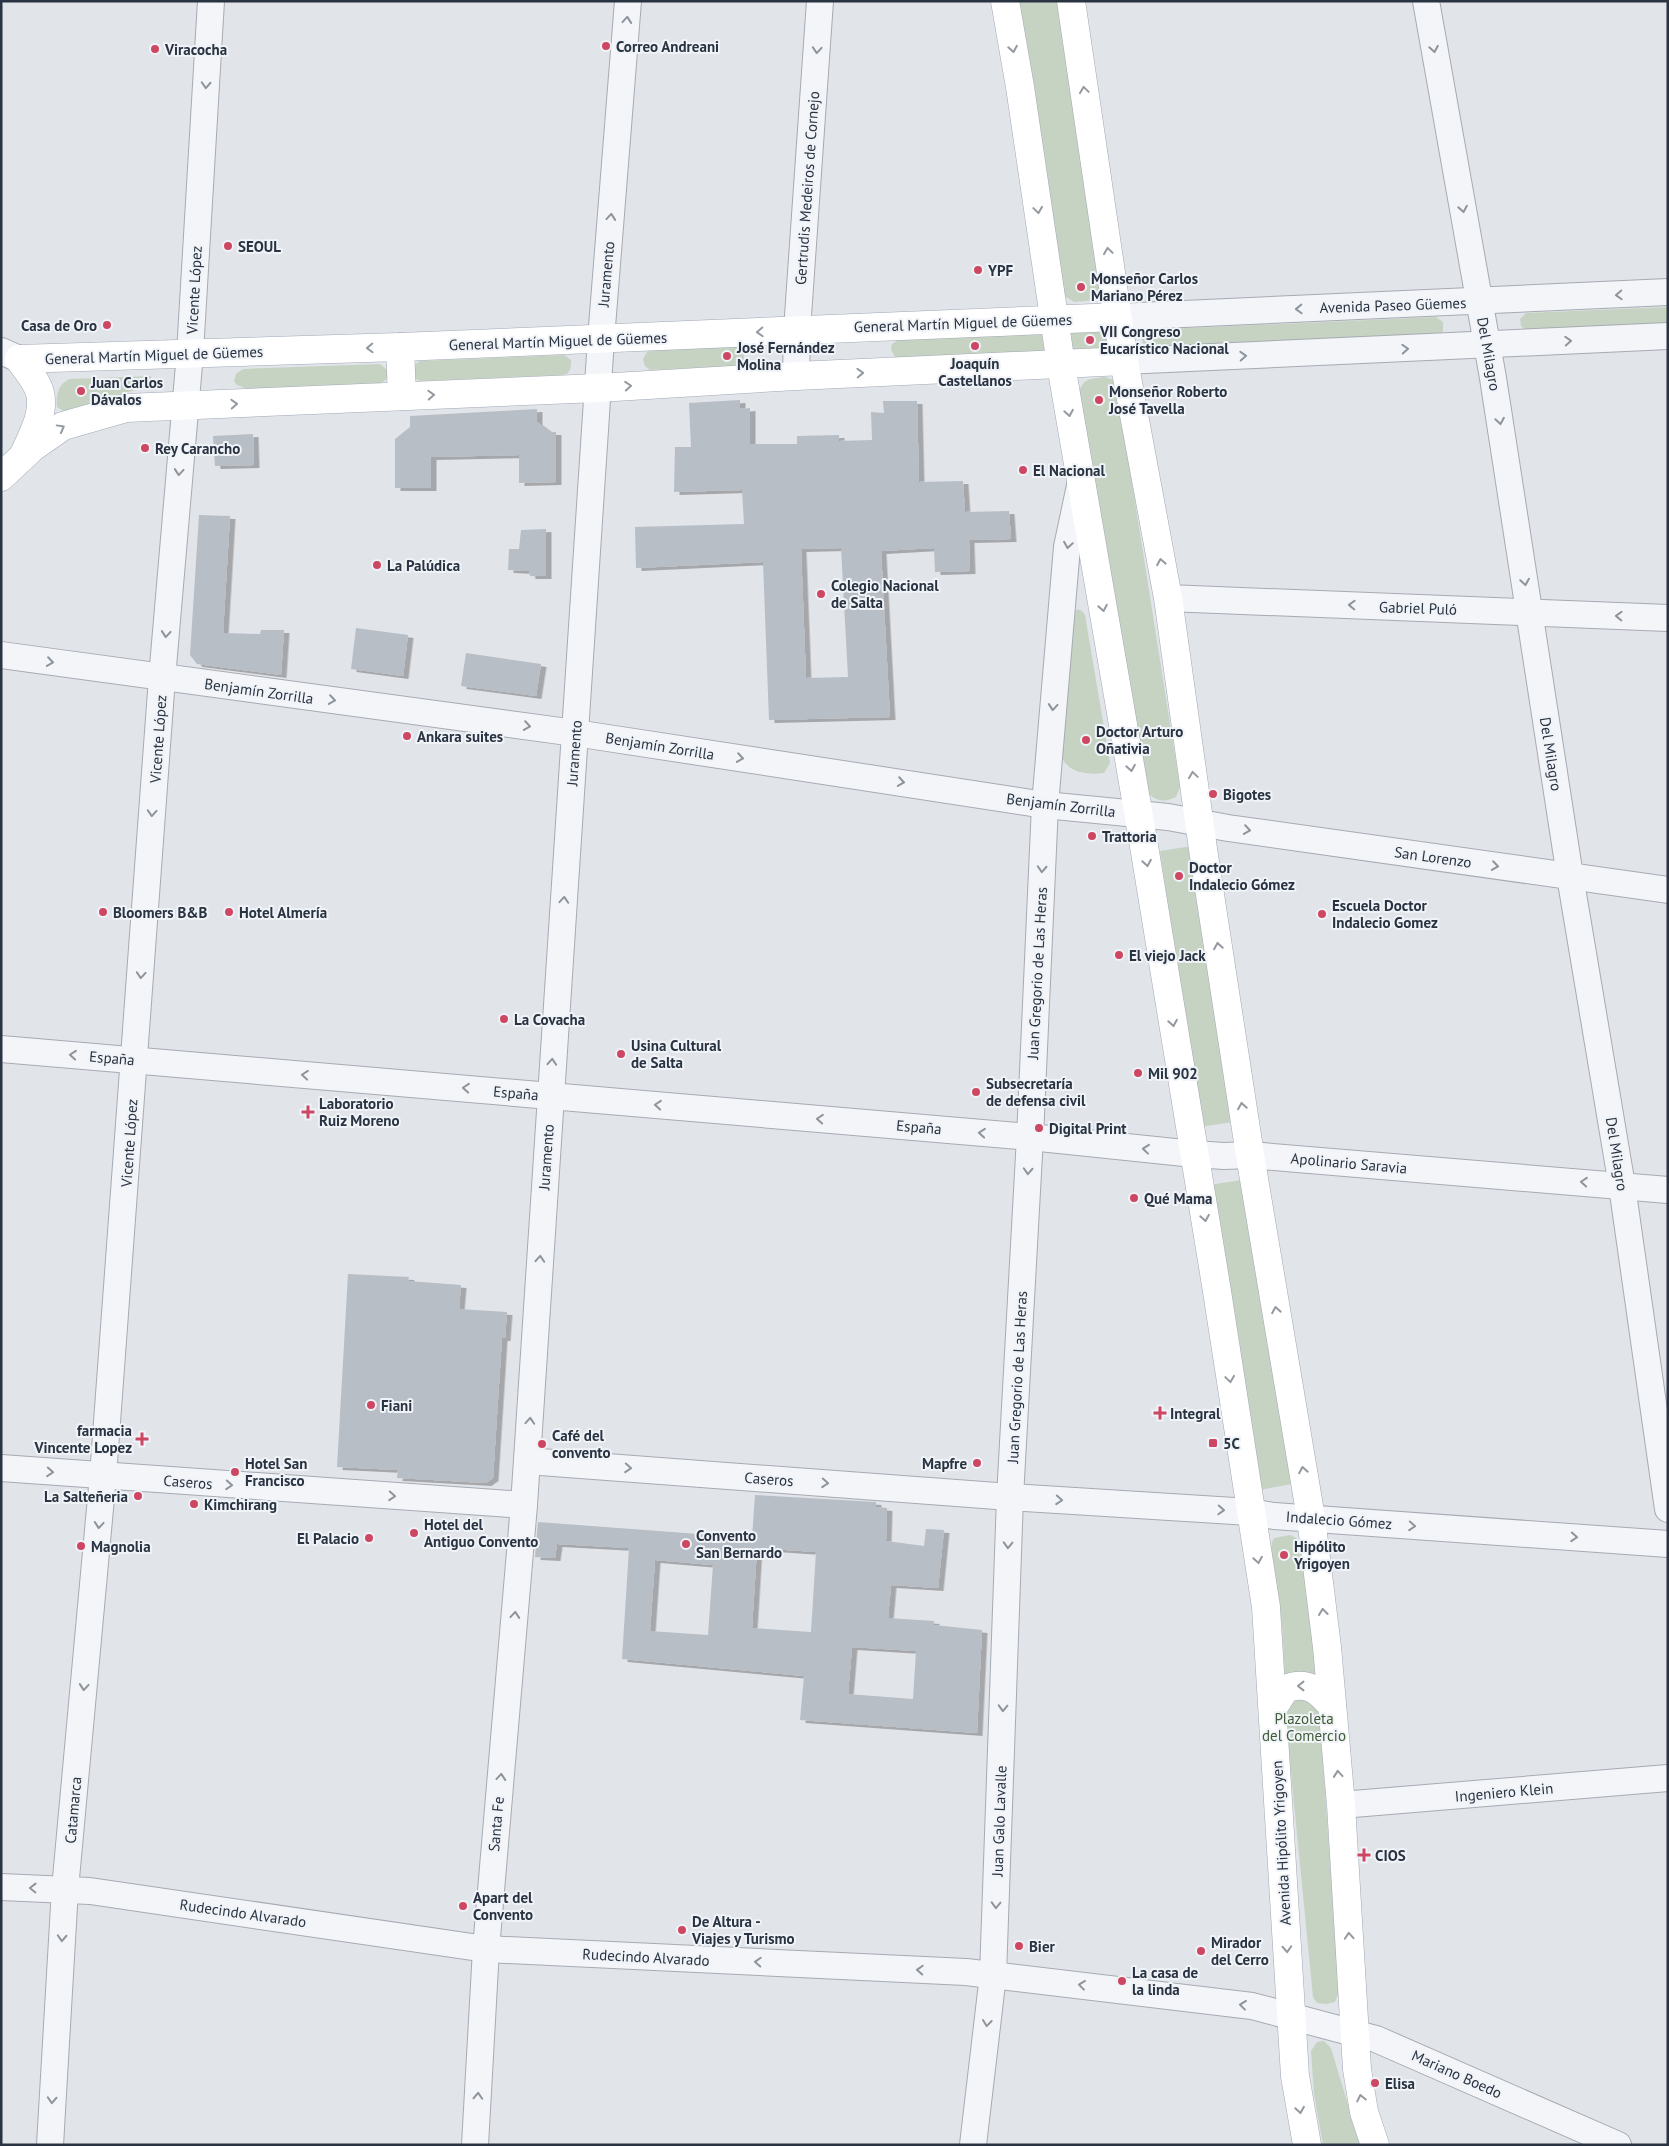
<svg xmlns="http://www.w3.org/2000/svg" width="1669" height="2146" font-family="'PT Sans',sans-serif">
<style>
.green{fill:#c7d3c2}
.building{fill:#b8bec6;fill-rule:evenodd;filter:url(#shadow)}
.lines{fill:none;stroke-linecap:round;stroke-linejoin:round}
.minor-casing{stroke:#a6abb3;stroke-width:28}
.major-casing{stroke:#a0a9b5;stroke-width:29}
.minor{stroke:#f3f5f8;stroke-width:26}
.major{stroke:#fff;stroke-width:28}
.oneway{stroke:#8e949c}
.oneway2{stroke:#9499a0}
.poi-dot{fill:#cd4762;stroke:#f0f3f7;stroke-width:2}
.labels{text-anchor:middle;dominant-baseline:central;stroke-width:4;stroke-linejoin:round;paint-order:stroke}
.poi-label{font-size:15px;font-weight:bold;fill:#293341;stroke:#f0f3f7;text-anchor:start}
.street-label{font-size:15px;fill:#293341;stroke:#f0f3f7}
.park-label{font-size:15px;fill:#405c37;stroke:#f0f3f7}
</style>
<defs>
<filter id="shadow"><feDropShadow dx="5.5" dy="3" stdDeviation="0" flood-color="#0004"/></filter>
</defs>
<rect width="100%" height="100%" fill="#e1e4e9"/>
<g class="green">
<path d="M1016,1H1058L1102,293L1096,300L1074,302L1063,295Z"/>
<path d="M1668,307V326L1526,331L1521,326L1520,319L1526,313Z"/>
<path d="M1436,317L1443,322V331L1438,335L1149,348L1143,343L1141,335L1145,330Z"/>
<path d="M1071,331H1108L1110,349L1072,350Z"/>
<path d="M1045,333L1046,352L895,358L891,349L892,344L901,338Z"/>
<path d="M740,346L744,349V361L737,366L650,370L645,366L643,359L647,352L651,350Z"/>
<path d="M564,355L571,360C571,367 571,374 562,375L420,381L416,379L412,368L418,362L421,361Z"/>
<path d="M380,364L388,371V378L381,383L247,389L237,385L234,381L236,374L243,369Z"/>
<path d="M151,376L150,386L107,398L65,412L57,407C56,394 58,385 69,379Z"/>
<path d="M1105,377L1113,380L1117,387L1180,787L1176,797C1163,803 1155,801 1146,791L1078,397C1082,378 1088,379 1105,377Z"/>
<path d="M1078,609L1082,611L1085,615L1110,763L1104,773C1089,775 1067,773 1062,757L1071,614Z"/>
<path d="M1192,846L1233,1122L1200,1127L1160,851Z"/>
<path d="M1242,1180L1292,1484L1259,1490L1209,1185Z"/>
<path d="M1290,1535L1296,1538L1301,1549L1318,1683L1285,1678L1282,1624L1271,1550L1272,1542L1274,1538Z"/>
<path d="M1301,1697L1315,1704L1320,1717L1339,1992L1335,2002L1326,2004L1317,2003L1313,1997L1285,1712L1290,1703Z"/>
<path d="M1324,2041L1331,2048L1360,2145H1323L1314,2094L1311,2051L1317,2042Z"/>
</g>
<g class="building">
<path d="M740,400V409L750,408V444H797V436L839,435V441L872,440L871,412L884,413L883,401H917L919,482L963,481L965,512L1009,511L1011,539L969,540L970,571L935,572L934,548L881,551L890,717L769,720L763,562L636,568L635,527L744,524L742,490L674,492L675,447H691L689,403ZM841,548L848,677L806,678L801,549Z"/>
<path d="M537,409V422L550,432H556V482L519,483V455L431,457V488H395V439L410,427V416Z"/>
<path d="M253,434L254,465L215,466L213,436Z"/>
<path d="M199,515L230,516L223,633L260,634L261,630H284L281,675L197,664L190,655Z"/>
<path d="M546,529V576H530L529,571L508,570L509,549H519L521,530Z"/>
<path d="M356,628L408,635L403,676L351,669Z"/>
<path d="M466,653L541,664L536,696L461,686Z"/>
<path d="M348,1274L409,1277L408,1281L461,1285L459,1309L507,1312L505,1338H502L493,1478L486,1483L397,1478L398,1470L337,1467Z"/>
<path d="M755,1495L876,1502V1507L887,1508L886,1541L924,1546L926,1529L944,1530L938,1588L891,1585L888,1618L934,1621V1625L982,1630L977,1733L800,1720L804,1676L622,1659L629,1548L557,1544L555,1558L535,1557L538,1522L752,1538ZM757,1548L816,1552L811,1632L752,1628ZM655,1560L713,1565L708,1635L650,1631ZM852,1647L916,1651L913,1699L848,1694Z"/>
</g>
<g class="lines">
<defs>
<g id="minor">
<path d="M1426,1L1493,378L1570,876L1622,1186L1668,1509"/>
<path d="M1117,317L1668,292"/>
<path d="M1,351L19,359"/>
<path d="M1124,361L1668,336"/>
<path d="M796,376L797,330L820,1"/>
<path d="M1168,598L1668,618"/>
<path d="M1,655L575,733L1045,805L1168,817L1228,828L1668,890"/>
<path d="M1,1049L1030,1137L1194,1154L1224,1156L1250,1155L1668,1190"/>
<path d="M527,1461L1010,1497L1250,1512L1274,1516L1668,1544"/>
<path d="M1,1468L524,1505"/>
<path d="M1341,1805L1668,1778"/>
<path d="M1,1887L90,1891L486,1949L966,1972L1252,2006L1376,2039L1618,2145"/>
<path d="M50,2145L65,1889L103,1476L162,678L190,353L211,1"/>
<path d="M475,2145L486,1949L524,1505L601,339L628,1"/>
<path d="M973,2145L993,1975L1010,1497L1030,1137L1045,805L1067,547L1081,481"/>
</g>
<g id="major">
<path d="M1005,1L1020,87L1061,365L1145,852L1216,1285L1266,1607L1295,2076L1307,2145"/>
<path d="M1071,1L1124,361L1168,598L1203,849L1250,1155L1311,1518L1327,1647L1341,1805L1357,2069L1364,2112L1375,2145"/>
<path d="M400,347L402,396"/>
<path d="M19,359L400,347L1117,317"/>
<path d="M19,359C26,369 37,381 40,393C45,414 32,436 24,454"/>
<path d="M1,477L33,447L63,426L126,408L598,388L796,376L1124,361"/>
<path d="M1273,1708L1285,1689C1307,1680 1318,1690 1332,1706"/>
</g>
</defs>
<use href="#minor" class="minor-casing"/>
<use href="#major" class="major-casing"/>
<use href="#minor" class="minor"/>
<use href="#major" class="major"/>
</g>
<defs><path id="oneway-chevron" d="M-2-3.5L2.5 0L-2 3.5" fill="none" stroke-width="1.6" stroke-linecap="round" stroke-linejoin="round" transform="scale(1.25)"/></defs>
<g class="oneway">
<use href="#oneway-chevron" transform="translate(627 20) rotate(-85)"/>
<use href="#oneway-chevron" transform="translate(1434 49) rotate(80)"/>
<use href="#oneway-chevron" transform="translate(817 50) rotate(94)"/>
<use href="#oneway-chevron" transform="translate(206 85) rotate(93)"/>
<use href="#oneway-chevron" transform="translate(1463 209) rotate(80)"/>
<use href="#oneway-chevron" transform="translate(611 217) rotate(-85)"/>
<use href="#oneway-chevron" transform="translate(1619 295) rotate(177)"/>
<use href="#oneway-chevron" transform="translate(1299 309) rotate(178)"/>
<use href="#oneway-chevron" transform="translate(1568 341) rotate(-3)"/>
<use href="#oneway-chevron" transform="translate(1405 349) rotate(-3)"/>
<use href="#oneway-chevron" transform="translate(1243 356) rotate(-3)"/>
<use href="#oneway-chevron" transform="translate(1500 421) rotate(81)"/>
<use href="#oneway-chevron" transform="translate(179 472) rotate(95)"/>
<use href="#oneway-chevron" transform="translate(1068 545) rotate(99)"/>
<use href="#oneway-chevron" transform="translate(1525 582) rotate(81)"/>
<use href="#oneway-chevron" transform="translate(1352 605) rotate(-178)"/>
<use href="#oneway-chevron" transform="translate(1619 616) rotate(-178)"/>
<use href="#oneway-chevron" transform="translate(166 634) rotate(95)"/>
<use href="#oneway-chevron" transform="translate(50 662) rotate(8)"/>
<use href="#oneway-chevron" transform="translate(332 700) rotate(8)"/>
<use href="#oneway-chevron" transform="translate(1053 707) rotate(95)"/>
<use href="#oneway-chevron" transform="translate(527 726) rotate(8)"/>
<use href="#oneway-chevron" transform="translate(740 758) rotate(9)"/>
<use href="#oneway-chevron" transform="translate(901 782) rotate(9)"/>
<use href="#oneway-chevron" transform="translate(152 813) rotate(94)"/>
<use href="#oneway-chevron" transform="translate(1247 830) rotate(8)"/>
<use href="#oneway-chevron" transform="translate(1495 866) rotate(8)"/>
<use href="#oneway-chevron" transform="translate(1042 869) rotate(93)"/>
<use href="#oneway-chevron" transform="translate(564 900) rotate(-86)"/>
<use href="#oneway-chevron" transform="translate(141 975) rotate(94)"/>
<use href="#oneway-chevron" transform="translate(73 1055) rotate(-175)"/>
<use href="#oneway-chevron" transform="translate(552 1062) rotate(-86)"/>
<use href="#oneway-chevron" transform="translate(305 1075) rotate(-175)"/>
<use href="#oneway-chevron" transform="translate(466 1088) rotate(-175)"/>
<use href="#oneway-chevron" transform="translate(658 1105) rotate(-175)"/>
<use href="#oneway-chevron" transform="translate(820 1119) rotate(-175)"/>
<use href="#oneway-chevron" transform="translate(982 1133) rotate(-175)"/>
<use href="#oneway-chevron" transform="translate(1146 1149) rotate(-174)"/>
<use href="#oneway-chevron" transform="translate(1028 1171) rotate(93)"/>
<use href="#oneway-chevron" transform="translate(1584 1182) rotate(-175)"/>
<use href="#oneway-chevron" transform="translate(540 1259) rotate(-86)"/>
<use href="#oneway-chevron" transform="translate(530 1421) rotate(-86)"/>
<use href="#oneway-chevron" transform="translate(628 1468) rotate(4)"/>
<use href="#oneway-chevron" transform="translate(50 1472) rotate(4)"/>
<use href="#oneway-chevron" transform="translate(825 1483) rotate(4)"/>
<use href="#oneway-chevron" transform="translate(229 1485) rotate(4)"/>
<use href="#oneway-chevron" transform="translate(392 1496) rotate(4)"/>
<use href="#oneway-chevron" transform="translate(1059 1500) rotate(4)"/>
<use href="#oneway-chevron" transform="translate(1221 1510) rotate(3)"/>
<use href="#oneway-chevron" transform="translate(99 1525) rotate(95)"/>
<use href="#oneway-chevron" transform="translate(1412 1526) rotate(4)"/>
<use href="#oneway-chevron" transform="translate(1574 1537) rotate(4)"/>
<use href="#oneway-chevron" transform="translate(1008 1545) rotate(92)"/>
<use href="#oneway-chevron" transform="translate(515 1615) rotate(-85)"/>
<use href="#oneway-chevron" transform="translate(84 1687) rotate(95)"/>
<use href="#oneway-chevron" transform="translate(1003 1708) rotate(92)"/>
<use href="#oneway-chevron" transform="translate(501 1777) rotate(-85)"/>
<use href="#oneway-chevron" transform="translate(33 1888) rotate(-179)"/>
<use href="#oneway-chevron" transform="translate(996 1905) rotate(92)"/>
<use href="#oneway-chevron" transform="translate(62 1938) rotate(93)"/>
<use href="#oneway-chevron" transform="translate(758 1962) rotate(-177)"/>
<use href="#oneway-chevron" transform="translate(920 1970) rotate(-177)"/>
<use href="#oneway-chevron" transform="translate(1082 1985) rotate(-173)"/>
<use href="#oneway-chevron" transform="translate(1243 2005) rotate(-173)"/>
<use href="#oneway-chevron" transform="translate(987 2023) rotate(97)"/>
<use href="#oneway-chevron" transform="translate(478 2096) rotate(-87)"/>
<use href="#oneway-chevron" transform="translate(52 2100) rotate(93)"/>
</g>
<g class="oneway2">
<use href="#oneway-chevron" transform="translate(1013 49) rotate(80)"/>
<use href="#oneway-chevron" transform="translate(1084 90) rotate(-98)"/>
<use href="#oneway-chevron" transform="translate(1038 210) rotate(82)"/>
<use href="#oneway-chevron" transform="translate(1108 251) rotate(-98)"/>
<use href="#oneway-chevron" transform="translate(760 332) rotate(177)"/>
<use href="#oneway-chevron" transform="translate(370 348) rotate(178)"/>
<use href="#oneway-chevron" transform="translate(860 373) rotate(-2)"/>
<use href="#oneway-chevron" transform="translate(628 386) rotate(-4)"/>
<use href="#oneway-chevron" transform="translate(431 395) rotate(-3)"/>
<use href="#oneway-chevron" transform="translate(234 404) rotate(-3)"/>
<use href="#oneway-chevron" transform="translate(1069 413) rotate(80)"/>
<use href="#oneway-chevron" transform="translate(61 428) rotate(-29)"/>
<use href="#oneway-chevron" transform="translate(1161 562) rotate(-100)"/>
<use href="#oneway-chevron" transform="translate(1103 608) rotate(80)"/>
<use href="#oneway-chevron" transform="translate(1131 768) rotate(80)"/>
<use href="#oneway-chevron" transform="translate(1193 775) rotate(-98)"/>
<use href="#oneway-chevron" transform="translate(1147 863) rotate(81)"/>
<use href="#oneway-chevron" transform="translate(1218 946) rotate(-99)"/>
<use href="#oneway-chevron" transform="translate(1173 1023) rotate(81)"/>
<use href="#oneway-chevron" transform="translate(1242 1106) rotate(-99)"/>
<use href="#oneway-chevron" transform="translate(1205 1218) rotate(80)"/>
<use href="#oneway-chevron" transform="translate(1276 1310) rotate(-100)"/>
<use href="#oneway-chevron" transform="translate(1230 1379) rotate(82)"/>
<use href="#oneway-chevron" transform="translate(1303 1470) rotate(-100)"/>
<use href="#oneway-chevron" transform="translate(1258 1560) rotate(81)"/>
<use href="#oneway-chevron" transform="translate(1323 1612) rotate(-97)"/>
<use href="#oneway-chevron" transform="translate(1301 1686) rotate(180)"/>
<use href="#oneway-chevron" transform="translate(1338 1774) rotate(-95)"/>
<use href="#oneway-chevron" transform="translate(1349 1936) rotate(-94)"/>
<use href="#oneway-chevron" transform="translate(1287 1949) rotate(87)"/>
<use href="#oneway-chevron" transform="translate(1361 2098) rotate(-102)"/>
<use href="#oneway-chevron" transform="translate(1300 2110) rotate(81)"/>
</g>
<g class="poi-dot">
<circle cx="606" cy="46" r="5"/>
<circle cx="155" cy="49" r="5"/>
<circle cx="228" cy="246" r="5"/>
<circle cx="978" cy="270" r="5"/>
<circle cx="1081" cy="287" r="5"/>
<circle cx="107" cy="325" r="5"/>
<circle cx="1090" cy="340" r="5"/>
<circle cx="975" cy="346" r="5"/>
<circle cx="727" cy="356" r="5"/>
<circle cx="81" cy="391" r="5"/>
<circle cx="1099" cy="400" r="5"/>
<circle cx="145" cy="448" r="5"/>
<circle cx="1023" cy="470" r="5"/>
<circle cx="377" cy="565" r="5"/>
<circle cx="821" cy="594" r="5"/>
<circle cx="407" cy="736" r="5"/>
<circle cx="1086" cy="740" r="5"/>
<circle cx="1213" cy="794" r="5"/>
<circle cx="1092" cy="836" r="5"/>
<circle cx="1179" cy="876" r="5"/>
<circle cx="103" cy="912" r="5"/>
<circle cx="229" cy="912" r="5"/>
<circle cx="1322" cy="914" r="5"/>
<circle cx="1119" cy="955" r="5"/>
<circle cx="504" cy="1019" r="5"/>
<circle cx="621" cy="1054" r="5"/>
<circle cx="1138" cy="1073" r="5"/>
<circle cx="976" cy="1092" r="5"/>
<path d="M305.5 1104.5h5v5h5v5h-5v5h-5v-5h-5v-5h5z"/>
<circle cx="1039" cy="1128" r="5"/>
<circle cx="1134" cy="1198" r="5"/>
<circle cx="371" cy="1405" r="5"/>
<path d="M1157.5 1405.5h5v5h5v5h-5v5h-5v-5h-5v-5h5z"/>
<path d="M139.5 1431.5h5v5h5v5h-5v5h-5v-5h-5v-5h5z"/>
<rect x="1208" y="1438" width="10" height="10" rx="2.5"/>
<circle cx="542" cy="1444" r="5"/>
<circle cx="977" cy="1463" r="5"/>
<circle cx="235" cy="1472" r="5"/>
<circle cx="138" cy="1496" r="5"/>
<circle cx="194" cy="1504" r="5"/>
<circle cx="414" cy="1533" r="5"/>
<circle cx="369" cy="1538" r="5"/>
<circle cx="686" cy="1544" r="5"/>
<circle cx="81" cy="1546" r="5"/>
<circle cx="1284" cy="1555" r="5"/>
<path d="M1361.5 1847.5h5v5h5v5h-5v5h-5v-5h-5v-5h5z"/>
<circle cx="463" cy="1906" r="5"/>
<circle cx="682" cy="1930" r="5"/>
<circle cx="1019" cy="1946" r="5"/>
<circle cx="1201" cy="1951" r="5"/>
<circle cx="1122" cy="1981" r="5"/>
<circle cx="1375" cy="2083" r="5"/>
</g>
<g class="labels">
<g class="poi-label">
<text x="616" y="46">Correo Andreani</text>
<text x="165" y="49">Viracocha</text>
<text x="238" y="246">SEOUL</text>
<text x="988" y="270">YPF</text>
<text x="1091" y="278">Monseñor Carlos<tspan x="1091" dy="17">Mariano Pérez</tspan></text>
<text x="97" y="325" text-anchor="end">Casa de Oro</text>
<text x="1100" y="331">VII Congreso<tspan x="1100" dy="17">Eucarístico Nacional</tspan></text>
<text x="737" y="347">José Fernández<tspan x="737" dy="17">Molina</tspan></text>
<text x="975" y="363" text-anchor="middle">Joaquín<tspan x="975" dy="17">Castellanos</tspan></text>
<text x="91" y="382">Juan Carlos<tspan x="91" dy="17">Dávalos</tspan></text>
<text x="1109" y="391">Monseñor Roberto<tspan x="1109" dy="17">José Tavella</tspan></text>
<text x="155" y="448">Rey Carancho</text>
<text x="1033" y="470">El Nacional</text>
<text x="387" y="565">La Palúdica</text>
<text x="831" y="585">Colegio Nacional<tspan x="831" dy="17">de Salta</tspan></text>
<text x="1096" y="731">Doctor Arturo<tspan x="1096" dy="17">Oñativia</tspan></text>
<text x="417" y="736">Ankara suites</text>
<text x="1223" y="794">Bigotes</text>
<text x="1102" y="836">Trattoria</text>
<text x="1189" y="867">Doctor<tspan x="1189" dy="17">Indalecio Gómez</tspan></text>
<text x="1332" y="905">Escuela Doctor<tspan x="1332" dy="17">Indalecio Gomez</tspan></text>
<text x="113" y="912">Bloomers B&amp;B</text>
<text x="239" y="912">Hotel Almería</text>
<text x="1129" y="955">El viejo Jack</text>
<text x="514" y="1019">La Covacha</text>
<text x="631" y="1045">Usina Cultural<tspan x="631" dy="17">de Salta</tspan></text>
<text x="1148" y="1073">Mil 902</text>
<text x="986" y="1083">Subsecretaría<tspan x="986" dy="17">de defensa civil</tspan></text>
<text x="319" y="1103">Laboratorio<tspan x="319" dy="17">Ruiz Moreno</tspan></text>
<text x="1049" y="1128">Digital Print</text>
<text x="1144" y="1198">Qué Mama</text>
<text x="381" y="1405">Fiani</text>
<text x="1170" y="1413">Integral</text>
<text x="132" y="1430" text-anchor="end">farmacia<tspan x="132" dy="17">Vincente Lopez</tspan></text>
<text x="552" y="1435">Café del<tspan x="552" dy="17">convento</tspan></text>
<text x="1223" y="1443">5C</text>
<text x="245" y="1463">Hotel San<tspan x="245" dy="17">Francisco</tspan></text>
<text x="967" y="1463" text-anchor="end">Mapfre</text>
<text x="128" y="1496" text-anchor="end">La Salteñeria</text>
<text x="204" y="1504">Kimchirang</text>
<text x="424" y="1524">Hotel del<tspan x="424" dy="17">Antiguo Convento</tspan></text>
<text x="696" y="1535">Convento<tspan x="696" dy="17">San Bernardo</tspan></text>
<text x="359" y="1538" text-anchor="end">El Palacio</text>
<text x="91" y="1546">Magnolia</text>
<text x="1294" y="1546">Hipólito<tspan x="1294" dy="17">Yrigoyen</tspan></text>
<text x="1375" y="1855">CIOS</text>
<text x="473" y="1897">Apart del<tspan x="473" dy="17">Convento</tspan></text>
<text x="692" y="1921">De Altura -<tspan x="692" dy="17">Viajes y Turismo</tspan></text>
<text x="1211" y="1942">Mirador<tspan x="1211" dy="17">del Cerro</tspan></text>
<text x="1029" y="1946">Bier</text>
<text x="1132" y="1972">La casa de<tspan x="1132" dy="17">la linda</tspan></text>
<text x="1385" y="2083">Elisa</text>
</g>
<g class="street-label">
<text transform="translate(807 188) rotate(-86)">Gertrudis Medeiros de Cornejo</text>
<text transform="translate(606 274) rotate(-85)">Juramento</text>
<text transform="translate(194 290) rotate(-87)">Vicente López</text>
<text transform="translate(1393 305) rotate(-2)">Avenida Paseo Güemes</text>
<text transform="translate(963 323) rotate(-2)">General Martín Miguel de Güemes</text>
<text transform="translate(558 341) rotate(-2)">General Martín Miguel de Güemes</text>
<text transform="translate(1489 354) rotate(80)">Del Milagro</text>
<text transform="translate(154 355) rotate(-2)">General Martín Miguel de Güemes</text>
<text transform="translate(1418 608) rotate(2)">Gabriel Puló</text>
<text transform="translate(259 691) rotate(8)">Benjamín Zorrilla</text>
<text transform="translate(158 739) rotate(-86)">Vicente López</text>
<text transform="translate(660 746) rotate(9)">Benjamín Zorrilla</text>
<text transform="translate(574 753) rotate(-86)">Juramento</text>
<text transform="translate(1551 754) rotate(81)">Del Milagro</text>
<text transform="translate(1061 805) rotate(7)">Benjamín Zorrilla</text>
<text transform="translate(1433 857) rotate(8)">San Lorenzo</text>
<text transform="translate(1037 973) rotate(-87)">Juan Gregorio de Las Heras</text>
<text transform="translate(112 1058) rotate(5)">España</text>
<text transform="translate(516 1093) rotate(5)">España</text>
<text transform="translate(919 1127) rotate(5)">España</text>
<text transform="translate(129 1143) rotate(-86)">Vicente López</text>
<text transform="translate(1617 1154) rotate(81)">Del Milagro</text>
<text transform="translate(546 1157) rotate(-86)">Juramento</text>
<text transform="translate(1349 1163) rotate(5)">Apolinario Saravia</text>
<text transform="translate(1017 1377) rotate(-87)">Juan Gregorio de Las Heras</text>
<text transform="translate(769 1479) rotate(4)">Caseros</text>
<text transform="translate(188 1482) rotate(4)">Caseros</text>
<text transform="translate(1339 1520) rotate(4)">Indalecio Gómez</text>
<text transform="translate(1504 1792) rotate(-5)">Ingeniero Klein</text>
<text transform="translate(73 1810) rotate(-85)">Catamarca</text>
<text transform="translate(999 1821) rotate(-88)">Juan Galo Lavalle</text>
<text transform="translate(496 1824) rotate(-85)">Santa Fe</text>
<text transform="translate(1281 1843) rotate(-93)">Avenida Hipólito Yrigoyen</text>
<text transform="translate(243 1913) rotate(8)">Rudecindo Alvarado</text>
<text transform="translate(646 1957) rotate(3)">Rudecindo Alvarado</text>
<text transform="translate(1457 2074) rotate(24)">Mariano Boedo</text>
</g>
<g class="park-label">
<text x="1304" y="1718">Plazoleta<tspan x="1304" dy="17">del Comercio</tspan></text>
</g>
</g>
<rect width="1669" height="2146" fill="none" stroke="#293341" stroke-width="5"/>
</svg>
